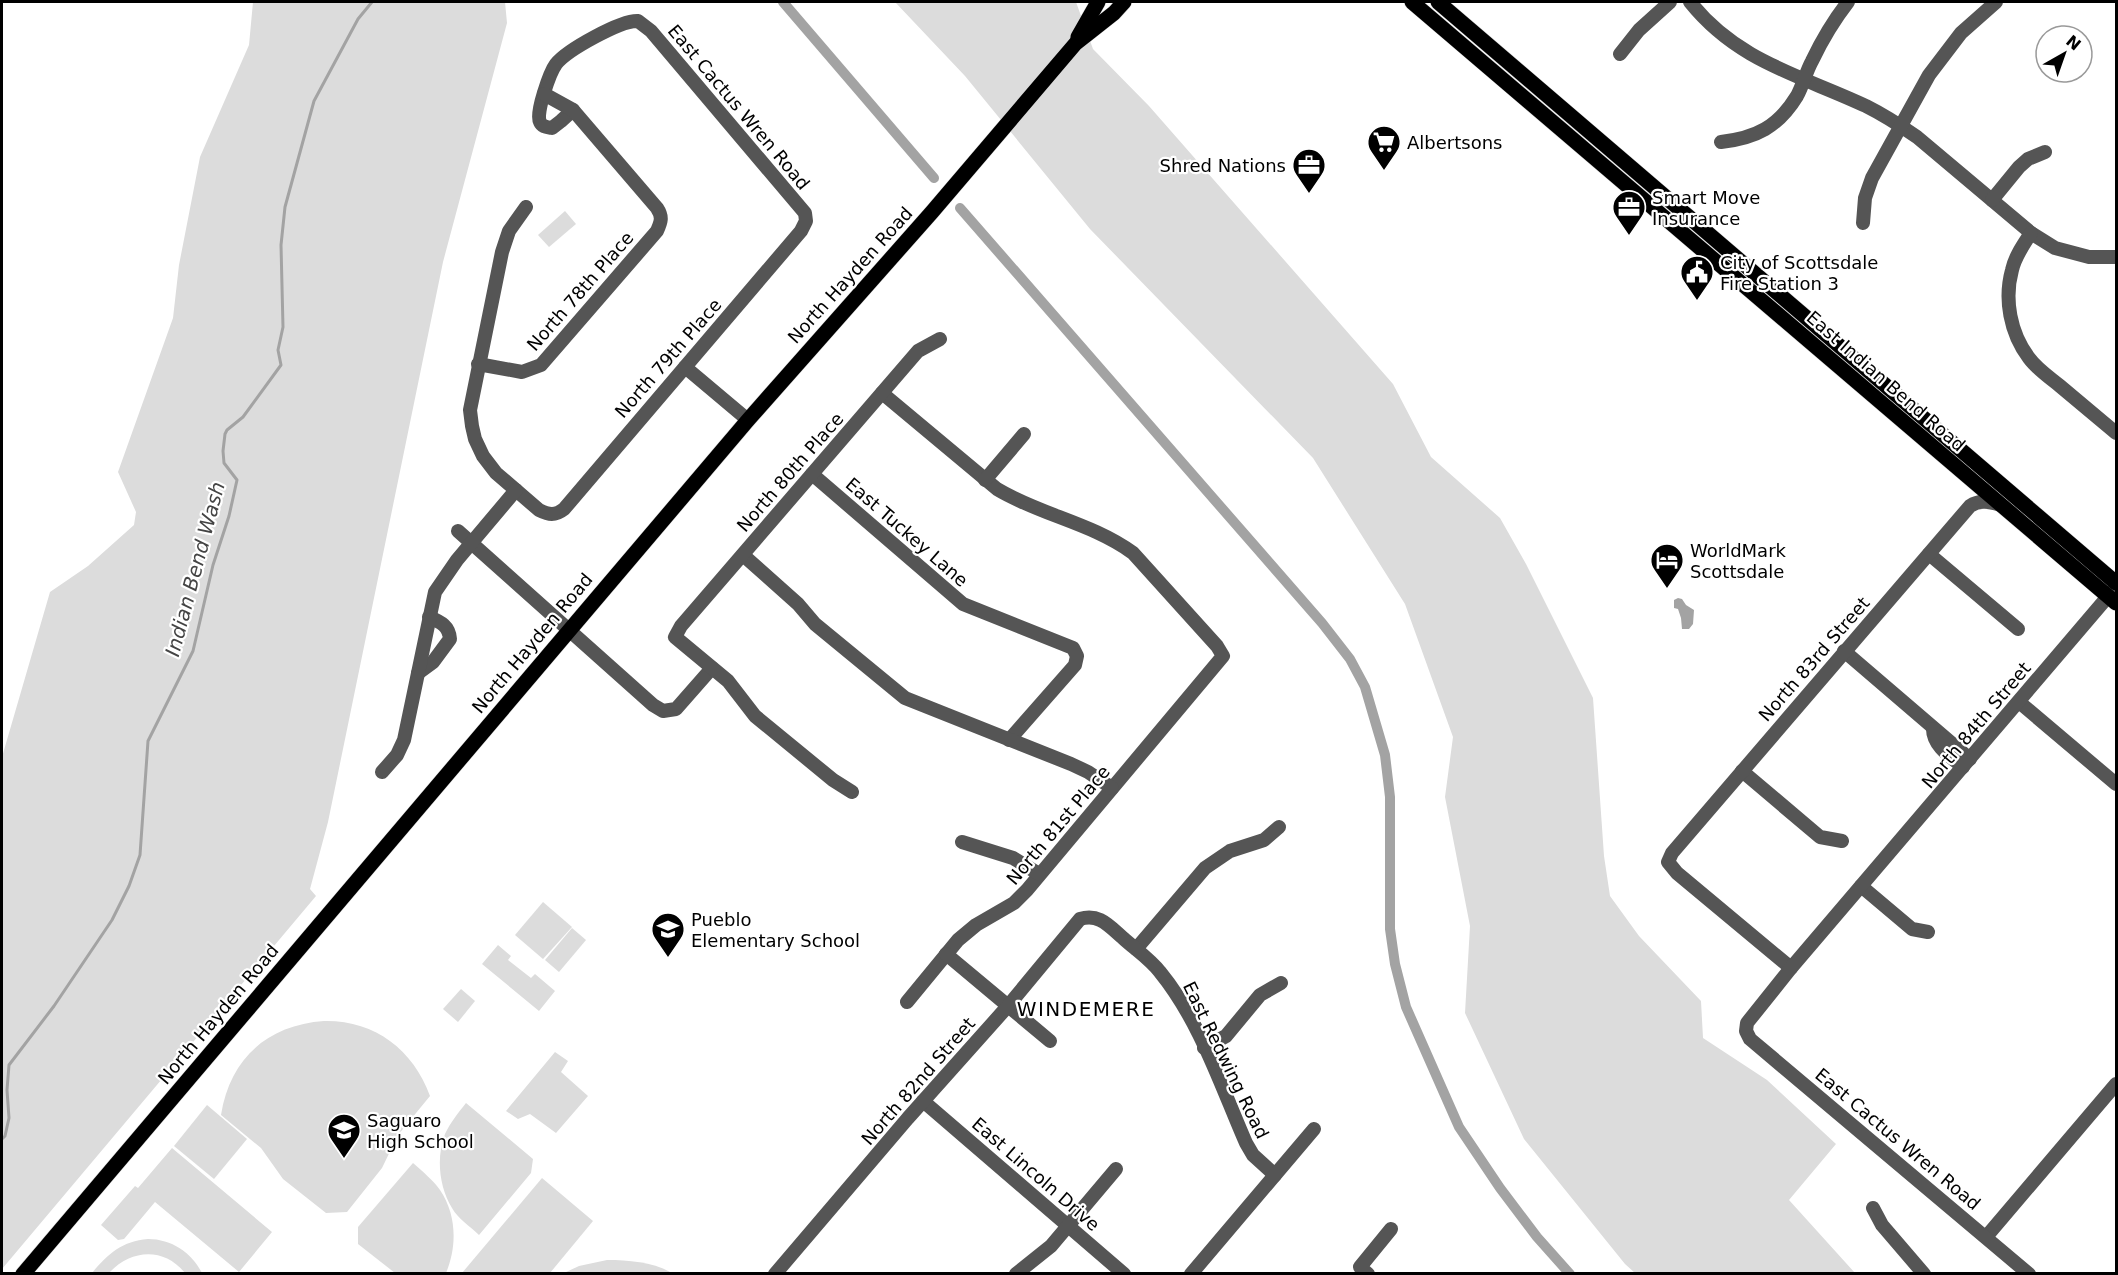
<svg xmlns="http://www.w3.org/2000/svg" width="2118" height="1275" font-family="'DejaVu Sans',sans-serif">
<style>
.green{fill:#dcdcdc}
.water{fill:#a3a3a3}
.lines{fill:none;stroke-linecap:round;stroke-linejoin:round}
.stream{stroke:#a3a3a3;stroke-width:3}
.canal{stroke:#a3a3a3;stroke-width:10}
.major-casing{stroke:#dbdbdb;stroke-width:16}
.minor{stroke:#555;stroke-width:14}
.major{stroke:#000;stroke-width:15}
.labels{text-anchor:middle;dominant-baseline:central;stroke-width:4.5;stroke-linejoin:round;paint-order:stroke}
.street-label{font-size:18px;fill:#000;stroke:#fff}
.poi-label{font-size:18px;fill:#000;stroke:#fff;text-anchor:start}
.water-label{font-size:20px;font-style:italic;fill:#444;stroke:#fff}
.neighbourhood-label{font-size:20px;letter-spacing:1.5px;fill:#000;stroke:#fff}
</style>
<rect width="100%" height="100%" fill="#fff"/>
<g class="green">
<path d="M253,2H505L507,23L443,262L328,822L310,889L316,896L2,1269V757L50,592L88,566L134,525L136,512L118,472L173,318L179,265L200,157L249,45Z"/>
<path d="M895,2H1076L1093,49L1149,106L1393,384L1431,457L1500,518L1526,564L1593,698L1604,856L1610,896L1639,936L1701,1001L1703,1038L1767,1080L1836,1144L1789,1200L1855,1273H1635L1625,1264L1524,1139L1465,1013L1470,926L1445,797L1453,737L1405,604L1313,458L1090,229L965,76Z"/>
<path d="M565,211L576,224L549,247L538,235Z"/>
<path d="M543,902L572,927L543,959L515,935Z"/>
<path d="M572,928L586,940L559,972L545,960Z"/>
<path d="M498,945L511,956L508,960L531,978L535,974L555,991L539,1011L482,964Z"/>
<path d="M461,989L475,1001L458,1022L443,1009Z"/>
<path d="M324,1021C374,1020 413,1049 430,1096L398,1135L382,1168L347,1212L326,1213L283,1179L261,1148L221,1115C230,1058 268,1025 324,1021Z"/>
<path d="M555,1052L568,1061L561,1072L588,1096L556,1133L530,1114L518,1119L506,1111Z"/>
<path d="M466,1103L533,1159L531,1173L479,1235C470,1226 458,1219 452,1208C439,1187 436,1157 445,1134C450,1123 459,1112 466,1103Z"/>
<path d="M207,1105L247,1139L214,1179L174,1146Z"/>
<path d="M172,1148L272,1232L239,1272L155,1202L124,1239L118,1240L101,1225L135,1186L138,1188Z"/>
<path d="M413,1163C423,1172 433,1180 440,1190C457,1215 457,1247 446,1273H395L358,1244V1227Z"/>
<path d="M542,1178L593,1221L550,1273H462Z"/>
<path d="M148,1239C172,1239 192,1253 202,1273H185C164,1247 131,1249 109,1273H92C108,1254 122,1241 148,1239Z"/>
<path d="M607,1260C629,1260 653,1262 672,1273H564L579,1266Z"/>
</g>
<path class="water" d="M1678,598L1682,599L1686,605L1694,610L1693,624L1689,629H1682L1681,618L1678,609L1674,608V600Z"/>
<g class="lines">
<path class="stream" d="M2,1139L5,1136L9,1118L7,1090L9,1065L54,1006L112,920L129,886L140,855L148,741L193,651L213,565L229,516L237,480L224,463L223,451L225,434L227,430L243,417L281,365L278,350L283,327L281,245L285,207L314,101L358,19L372,2"/>
<g class="canal">
<path d="M783,2L934,178"/>
<path d="M960,208L1322,623L1350,659L1365,687L1385,755L1390,797V929L1395,964L1406,1007L1459,1127L1500,1188L1537,1237L1570,1274"/>
</g>
<defs>
<g id="major">
<path d="M1412,2L2116,603"/>
<path d="M1438,2L2116,583"/>
<path d="M1078,37L1098,2"/>
<path d="M23,1274L748,420L932,212L1076,43L1114,13L1124,2"/>
</g>
</defs>
<use href="#major" class="major-casing"/>
<g class="minor">
<path d="M1690,2C1738,62 1800,75 1866,106C1884,115 1901,126 1917,137L2031,233L2055,248L2089,257H2116"/>
<path d="M1620,54L1639,30L1670,2"/>
<path d="M1721,142C1756,138 1778,127 1797,96C1803,85 1806,72 1812,61C1822,40 1834,20 1848,2"/>
<path d="M1992,200L2019,167L2028,159L2045,152"/>
<path d="M526,207L509,231L502,252L470,410L472,426L475,439L483,456L496,473L539,510C549,515 555,516 564,509L801,231L806,221L805,213L651,31L638,21C621,20 567,50 556,64C550,72 535,114 540,122C542,127 547,127 552,128L561,121L573,110"/>
<path d="M1863,223L1865,198L1872,178L1929,75L1961,33L1996,2"/>
<path d="M2031,233C2024,244 2015,256 2012,270C2004,299 2010,333 2029,358C2037,369 2049,377 2060,386C2079,402 2098,418 2116,433"/>
<path d="M478,364L522,372L541,365L657,231C661,222 663,217 657,208L573,110L544,94"/>
<path d="M685,367L748,420"/>
<path d="M882,393L997,489C1040,515 1092,523 1133,553L1217,646L1223,656L1027,890L1014,903L976,925L958,940L907,1002"/>
<path d="M812,474L963,604L1073,648L1077,656L1075,665L1009,740"/>
<path d="M985,480L1024,434"/>
<path d="M458,531L653,705L663,711L676,709L712,668"/>
<path d="M1929,554L2018,629"/>
<path d="M743,555L798,604L815,624L905,698L1071,764L1088,772L1112,788"/>
<path d="M1844,651L1970,759"/>
<path d="M418,673L433,662L450,639C449,626 441,622 429,617"/>
<path d="M2019,702L2116,784"/>
<path d="M1933,729C1933,746 1951,757 1963,767"/>
<path d="M1742,771L1820,837L1842,841"/>
<path d="M382,772L397,755L404,740L435,592L457,560L516,490"/>
<path d="M852,792L833,780L755,716L728,681L675,637L681,626L918,351L940,339"/>
<path d="M962,842L1013,858L1039,874"/>
<path d="M1861,886L1912,929L1928,932"/>
<path d="M1136,949L1205,868L1230,851L1264,840L1279,827"/>
<path d="M946,954L1050,1041"/>
<path d="M1791,968L1677,873L1668,862L1672,853L1970,506C1980,499 1990,502 2001,505"/>
<path d="M1204,1048L1226,1036L1260,995L1281,983"/>
<path d="M923,1101L1124,1274"/>
<path d="M1873,1208L1882,1225L1924,1274"/>
<path d="M1986,1237L2116,1084"/>
<path d="M775,1274L908,1118L1008,1006L1080,919C1099,913 1109,926 1123,938C1135,949 1150,959 1160,972C1200,1021 1221,1086 1246,1143L1253,1155L1275,1175"/>
<path d="M1016,1274L1051,1246L1116,1169"/>
<path d="M1191,1274L1314,1129"/>
<path d="M1368,1274L1360,1267L1391,1229"/>
<path d="M2029,1274L1750,1039L1746,1031L1747,1023L1791,968L2116,587"/>
</g>
<use href="#major" class="major"/>
</g>
<defs>
<symbol id="supermarket-pin" viewBox="-11 -11 22 30"><path d="M0 17L-7.5 6A9.5 9.5 0 1 1 7.5 6Z" fill="#000" stroke="#fff"/><path d="M-6-5.5h2.5l.6 2H6L4.5 2H-2.5L-4.4-4H-6ZM-1.5 3.2a1.3 1.3 0 1 0 .1 0ZM3 3.2a1.3 1.3 0 1 0 .1 0Z" fill="#fff"/></symbol>
<symbol id="office-pin" viewBox="-11 -11 22 30"><path d="M0 17L-7.5 6A9.5 9.5 0 1 1 7.5 6Z" fill="#000" stroke="#fff"/><path d="M-6-3h4V-5.5h4V-3h4V5H-6ZM-1-4.5V-3h2v-1.5ZM-6 0V1H6V0Z" fill="#fff"/></symbol>
<symbol id="civic-pin" viewBox="-11 -11 22 30"><path d="M0 17L-7.5 6A9.5 9.5 0 1 1 7.5 6Z" fill="#000" stroke="#fff"/><path d="M-.6-6.5H3V-4.5H.6V-3L4-1V1h2V6H-6V1h2V-1L-.6-3ZM-1.2 2.5V6h2.4V2.5Z" fill="#fff"/></symbol>
<symbol id="hotel-pin" viewBox="-11 -11 22 30"><path d="M0 17L-7.5 6A9.5 9.5 0 1 1 7.5 6Z" fill="#000" stroke="#fff"/><path d="M-6-4.5h1.5V1H6V5H4.5V3h-9V5H-6ZM-4 0a1.8 1.8 0 1 1 3.6 0ZM.5 0V-2.5h3Q6-2.5 6 0Z" fill="#fff"/></symbol>
<symbol id="school-pin" viewBox="-11 -11 22 30"><path d="M0 17L-7.5 6A9.5 9.5 0 1 1 7.5 6Z" fill="#000" stroke="#fff"/><path d="M0-5L7-2L0 1L-7-2ZM-4 1L0 2.5L4 1V4Q0 6-4 4Z" fill="#fff"/></symbol>
</defs>
<g fill-rule="evenodd">
<use href="#supermarket-pin" x="1365" y="123" width="38" height="52"/>
<use href="#office-pin" x="1290" y="146" width="38" height="52"/>
<use href="#office-pin" x="1610" y="188" width="38" height="52"/>
<use href="#civic-pin" x="1678" y="253" width="38" height="52"/>
<use href="#hotel-pin" x="1648" y="541" width="38" height="52"/>
<use href="#school-pin" x="649" y="910" width="38" height="52"/>
<use href="#school-pin" x="325" y="1111" width="38" height="52"/>
</g>
<g class="labels">
<g class="street-label">
<text transform="translate(739 107) rotate(50)">East Cactus Wren Road</text>
<text transform="translate(850 275) rotate(-48)">North Hayden Road</text>
<text transform="translate(580 291) rotate(-49)">North 78th Place</text>
<text transform="translate(668 358) rotate(-49)">North 79th Place</text>
<text transform="translate(1886 381) rotate(41)">East Indian Bend Road</text>
<text transform="translate(790 472) rotate(-49)">North 80th Place</text>
<text transform="translate(907 532) rotate(41)">East Tuckey Lane</text>
<text transform="translate(532 643) rotate(-50)">North Hayden Road</text>
<text transform="translate(1814 659) rotate(-49)">North 83rd Street</text>
<text transform="translate(1976 725) rotate(-50)">North 84th Street</text>
<text transform="translate(1058 825) rotate(-50)">North 81st Place</text>
<text transform="translate(218 1014) rotate(-50)">North Hayden Road</text>
<text transform="translate(1226 1060) rotate(64)">East Redwing Road</text>
<text transform="translate(918 1081) rotate(-49)">North 82nd Street</text>
<text transform="translate(1898 1139) rotate(40)">East Cactus Wren Road</text>
<text transform="translate(1036 1174) rotate(41)">East Lincoln Drive</text>
</g>
<g class="poi-label">
<text x="1407" y="142">Albertsons</text>
<text x="1286" y="165" text-anchor="end">Shred Nations</text>
<text x="1652" y="197">Smart Move<tspan x="1652" dy="21">Insurance</tspan></text>
<text x="1720" y="262">City of Scottsdale<tspan x="1720" dy="21">Fire Station 3</tspan></text>
<text x="1690" y="550">WorldMark<tspan x="1690" dy="21">Scottsdale</tspan></text>
<text x="691" y="919">Pueblo<tspan x="691" dy="21">Elementary School</tspan></text>
<text x="367" y="1120">Saguaro<tspan x="367" dy="21">High School</tspan></text>
</g>
<g class="water-label">
<text transform="translate(195 569) rotate(-75)">Indian Bend Wash</text>
</g>
<g class="neighbourhood-label">
<text x="1086" y="1009">WINDEMERE</text>
</g>
</g>
<rect width="2118" height="1275" fill="none" stroke="#000000" stroke-width="6"/>
<g transform="translate(2064 54) rotate(40)"><circle r="28" fill="#ffffff" stroke="#999999" stroke-width="1.5"/>
<path d="M0-4.5L10 22L0 15L-10 22Z" fill="#000000"/>
<text y="-9" font-size="16" font-weight="bold" text-anchor="middle" fill="#000000">N</text>
</g>
</svg>
